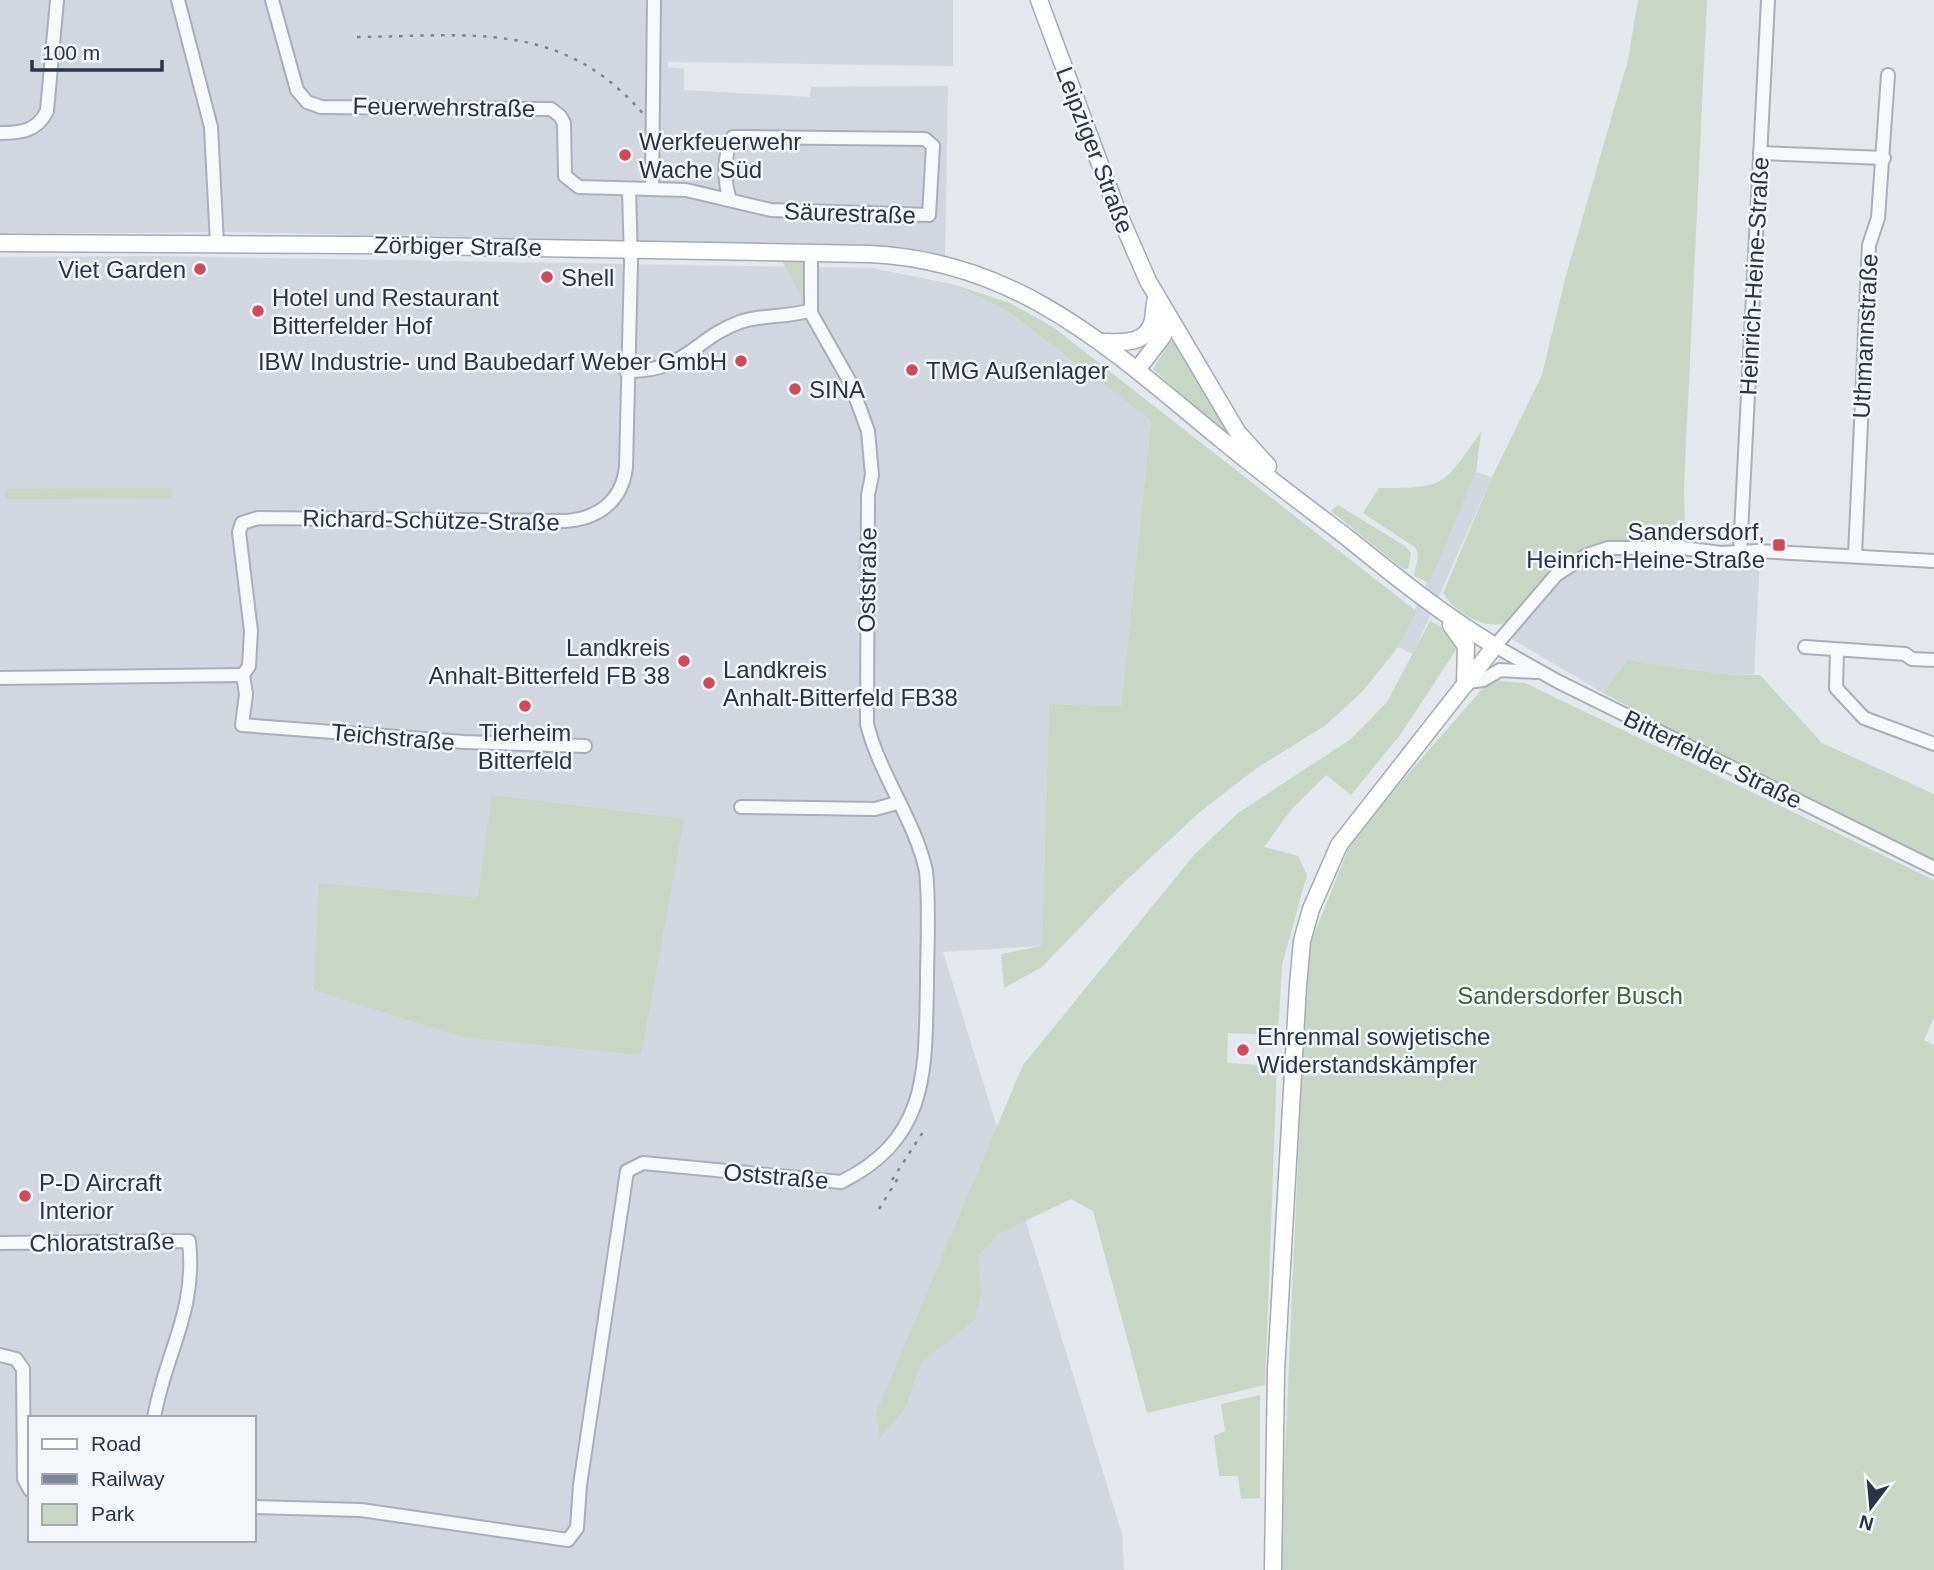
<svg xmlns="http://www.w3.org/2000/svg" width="1934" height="1570" font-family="Arial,sans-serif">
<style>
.built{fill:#d2d6de;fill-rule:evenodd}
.green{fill:#c9d6c5}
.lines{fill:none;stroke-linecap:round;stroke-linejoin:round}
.minor-casing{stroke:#a9aeb7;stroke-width:16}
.major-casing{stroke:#a3abb8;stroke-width:19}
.minor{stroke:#f7f8fa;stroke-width:12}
.major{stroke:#fff;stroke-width:16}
.rail{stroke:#7d8696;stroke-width:2.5;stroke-dasharray:3.5 7;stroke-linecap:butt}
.poi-dot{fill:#d1495b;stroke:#f4f6f9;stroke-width:2.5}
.labels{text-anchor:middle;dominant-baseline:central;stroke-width:5;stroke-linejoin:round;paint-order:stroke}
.street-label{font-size:24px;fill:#2b3445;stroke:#f4f6f9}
.poi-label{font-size:24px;fill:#2b3445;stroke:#f4f6f9;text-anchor:start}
.park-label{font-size:24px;fill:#3f6138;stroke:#f4f6f9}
</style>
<rect width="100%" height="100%" fill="#e4e7ec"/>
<g class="built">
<path d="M0,0H953V66L668,62V67L684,69V90L810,97L811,87L948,86L945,255L902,247L792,244L227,232L0,234Z"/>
<path d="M152,256L872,268L952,284L1007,311L1151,419L1121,706L1049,704L1042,946L943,952L1122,1534L1124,1570H0V257ZM30,1418H254V1540H30Z"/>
<path d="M1476,472L1492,477L1413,654L1398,647Z"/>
<path d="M1623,551L1760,557L1754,674H1722L1629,660L1603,693L1512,639L1534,605L1556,581L1591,557Z"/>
</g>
<g class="green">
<path d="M1638,0H1707L1684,487L1685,541C1583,539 1578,542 1512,619C1490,635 1455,613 1443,593L1492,477L1542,375L1565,279L1628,60Z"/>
<path d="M782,261H802L805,265V302Z"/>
<path d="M952,284L1010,303L1053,327L1416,611L1398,647L1363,691L1326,725L1257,768L1201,811L1120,886L1042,967L1004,988L1001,954L1042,946L1049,704L1121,706L1151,420L1007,311Z"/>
<path d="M1175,334L1244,452L1153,369Z"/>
<path d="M1481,432L1476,472L1429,583L1414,576L1418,556L1416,548L1363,513L1379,488C1447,488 1442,486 1481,432Z"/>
<path d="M172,488V498L5,499V489Z"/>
<path d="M1338,505L1405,546L1411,553L1408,569H1403L1331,511Z"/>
<path d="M1430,621C1444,627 1453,635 1456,650L1400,735L1351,795L1326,775L1290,811L1264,847L1298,856L1307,875L1282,965L1278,1035L1228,1033L1227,1063L1277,1066L1265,1385L1147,1413L1093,1211L1071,1199L998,1234L978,1255L981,1294L975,1320L921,1362L905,1409L880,1438L876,1413L1023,1065L1194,855L1238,813L1351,739L1387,702Z"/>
<path d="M1628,660L1722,674L1760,675L1822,743L1934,794V860L1763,777L1603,693Z"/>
<path d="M1490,680L1525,683L1934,880V1018L1924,1040L1934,1045V1570H1280L1307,952L1353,837Z"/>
<path d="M492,795L684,819L641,1055L462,1037L314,990L319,883L478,898Z"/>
<path d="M1260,1395V1498L1241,1499L1238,1476H1219L1214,1436L1225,1431L1221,1404Z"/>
</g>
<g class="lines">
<defs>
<g id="minor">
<path d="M178,0L211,127L217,244"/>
<path d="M272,0L297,90L307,102L321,107L551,109L560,116L564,123L565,176L579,187L686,190L771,210L929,215L933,146L925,139L733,137C723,153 724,183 730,200"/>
<path d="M0,133C22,133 37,131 47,111L57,0"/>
<path d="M1760,153L1884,158"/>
<path d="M652,189L654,0"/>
<path d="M626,371C687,372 693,339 740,322C763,314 788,318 811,310"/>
<path d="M1740,552L1768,0"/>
<path d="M1855,556L1869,245L1878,218L1888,75"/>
<path d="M1934,561L1757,551L1721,553L1683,548H1608L1587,555L1556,575L1495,646L1557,681L1934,868"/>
<path d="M1805,647L1905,654L1912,659L1934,660"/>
<path d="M1837,650L1836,688L1864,718L1934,744"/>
<path d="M0,678L243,675"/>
<path d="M1468,682L1483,680L1500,670L1536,672"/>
<path d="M585,746L464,742L242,725L246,694L243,675L249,666L251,631L239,532L242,523L258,518L565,521C597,519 622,502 626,467L631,262L629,189"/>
<path d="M741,807L875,809L897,803"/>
<path d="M0,1243L189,1241C197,1312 165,1353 154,1418"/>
<path d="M0,1355L16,1359L23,1369L24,1479L30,1490"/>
<path d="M254,1507L361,1510L568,1540L577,1528L580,1485L627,1171L643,1163L841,1182C930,1138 925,1070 927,984C927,947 930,909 926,871C915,820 880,776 867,724L868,495L872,475L868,431L850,382L811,313V253"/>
</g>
<g id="major">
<path d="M1039,0L1117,210L1148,281L1238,433L1268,466"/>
<path d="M0,243L369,245L869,254C1019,260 1113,351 1223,441C1264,475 1307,507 1349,539C1396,577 1443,615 1495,646L1339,845L1311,909L1302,941L1298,985L1276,1371L1273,1570"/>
<path d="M1101,342C1121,342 1147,346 1153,320C1154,313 1154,306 1156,298"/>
<path d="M1137,370L1163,336L1164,312"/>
<path d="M1451,625L1466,646L1465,685"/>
</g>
</defs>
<use href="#minor" class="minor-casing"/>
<use href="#major" class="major-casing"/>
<use href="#minor" class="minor"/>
<use href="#major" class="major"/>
<g class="rail">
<path d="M357,37C473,36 563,19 646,117"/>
<path d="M892,1180L923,1132"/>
<path d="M879,1209L900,1175"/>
</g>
</g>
<g class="poi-dot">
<circle cx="625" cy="155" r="7"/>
<circle cx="200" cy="269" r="7"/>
<circle cx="547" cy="277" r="7"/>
<circle cx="258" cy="311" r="7"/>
<circle cx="741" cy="361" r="7"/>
<circle cx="912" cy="370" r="7"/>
<circle cx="795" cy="389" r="7"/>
<rect x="1772" y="538" width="14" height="14" rx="3.5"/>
<circle cx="684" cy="661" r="7"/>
<circle cx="709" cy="683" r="7"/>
<circle cx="525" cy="706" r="7"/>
<circle cx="1243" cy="1050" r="7"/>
<circle cx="25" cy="1196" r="7"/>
</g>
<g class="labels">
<g class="street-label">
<text transform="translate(444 107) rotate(1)">Feuerwehrstraße</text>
<text transform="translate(1095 150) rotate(69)">Leipziger Straße</text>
<text transform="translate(850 213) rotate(2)">Säurestraße</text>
<text transform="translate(458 246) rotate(1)">Zörbiger Straße</text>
<text transform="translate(1754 276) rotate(-87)">Heinrich-Heine-Straße</text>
<text transform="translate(1865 336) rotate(-87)">Uthmannstraße</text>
<text transform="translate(431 520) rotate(1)">Richard-Schütze-Straße</text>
<text transform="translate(867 580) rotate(-89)">Oststraße</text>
<text transform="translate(393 737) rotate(5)">Teichstraße</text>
<text transform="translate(1713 759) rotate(26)">Bitterfelder Straße</text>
<text transform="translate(776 1176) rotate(5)">Oststraße</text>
<text transform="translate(102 1242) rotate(-1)">Chloratstraße</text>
</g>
<g class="poi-label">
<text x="639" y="141">Werkfeuerwehr<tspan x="639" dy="28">Wache Süd</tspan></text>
<text x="186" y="269" text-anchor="end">Viet Garden</text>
<text x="561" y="277">Shell</text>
<text x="272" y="297">Hotel und Restaurant<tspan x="272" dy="28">Bitterfelder Hof</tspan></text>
<text x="727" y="361" text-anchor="end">IBW Industrie- und Baubedarf Weber GmbH</text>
<text x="926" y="370">TMG Außenlager</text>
<text x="809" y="389">SINA</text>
<text x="1765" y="531" text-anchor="end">Sandersdorf,<tspan x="1765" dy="28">Heinrich-Heine-Straße</tspan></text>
<text x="670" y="647" text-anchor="end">Landkreis<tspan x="670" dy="28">Anhalt-Bitterfeld FB 38</tspan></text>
<text x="723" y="669">Landkreis<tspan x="723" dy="28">Anhalt-Bitterfeld FB38</tspan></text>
<text x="525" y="732" text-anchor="middle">Tierheim<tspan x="525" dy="28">Bitterfeld</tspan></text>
<text x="1257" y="1036">Ehrenmal sowjetische<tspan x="1257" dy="28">Widerstandskämpfer</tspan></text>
<text x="39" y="1182">P-D Aircraft<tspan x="39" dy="28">Interior</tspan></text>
</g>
<g class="park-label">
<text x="1570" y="995">Sandersdorfer Busch</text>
</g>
</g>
<rect x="28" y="1416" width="228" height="126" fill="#f4f6f9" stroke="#a4a8b1" stroke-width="2"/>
<rect x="42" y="1439" width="35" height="10" fill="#ffffff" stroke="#a4a8b1" stroke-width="2"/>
<text x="91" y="1451" font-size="21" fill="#2b3445">Road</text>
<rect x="42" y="1474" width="35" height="10" fill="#7d8696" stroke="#a4a8b1" stroke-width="2"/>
<text x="91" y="1486" font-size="21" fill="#2b3445">Railway</text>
<rect x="42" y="1504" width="35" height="21" fill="#c9d6c5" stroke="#a4a8b1" stroke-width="2"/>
<text x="91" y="1521" font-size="21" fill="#2b3445">Park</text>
<g transform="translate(1871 1507) rotate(196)" stroke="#f4f6f9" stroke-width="5" paint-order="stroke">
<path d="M0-5L12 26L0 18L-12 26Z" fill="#2b3445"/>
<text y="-10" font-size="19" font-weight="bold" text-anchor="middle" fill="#2b3445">N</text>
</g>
<path d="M32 60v10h130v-10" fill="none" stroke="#2b3445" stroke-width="3.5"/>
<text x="42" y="60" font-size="21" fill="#2b3445" stroke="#f4f6f9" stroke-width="5" paint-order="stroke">100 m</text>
</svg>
